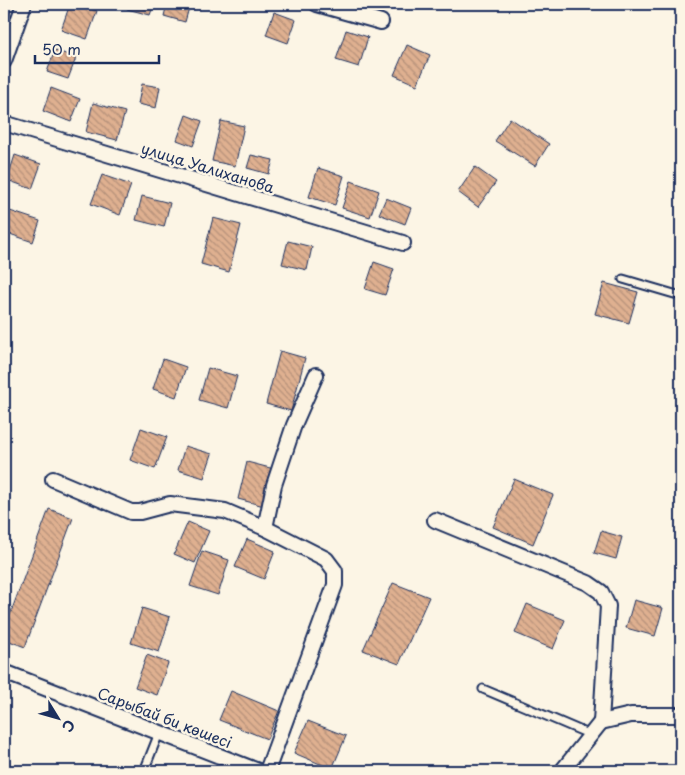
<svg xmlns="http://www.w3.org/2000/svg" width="685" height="775" font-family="'Playpen Sans',sans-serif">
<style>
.building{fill:url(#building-back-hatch);stroke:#1b2f5e}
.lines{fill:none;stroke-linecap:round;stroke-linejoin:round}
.lane-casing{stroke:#1b2f5e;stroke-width:11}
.street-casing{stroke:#1b2f5e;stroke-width:18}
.lane{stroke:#fcf5e5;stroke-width:7}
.street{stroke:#fcf5e5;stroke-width:14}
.labels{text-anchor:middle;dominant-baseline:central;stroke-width:5;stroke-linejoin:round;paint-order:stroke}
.street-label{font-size:15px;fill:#1b2f5e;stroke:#fcf5e5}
</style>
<defs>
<pattern id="building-back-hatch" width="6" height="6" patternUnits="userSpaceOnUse" patternTransform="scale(1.25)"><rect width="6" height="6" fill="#dfb090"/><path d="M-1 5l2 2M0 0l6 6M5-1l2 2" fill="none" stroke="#b49079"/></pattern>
</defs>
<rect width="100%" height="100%" fill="#fcf5e5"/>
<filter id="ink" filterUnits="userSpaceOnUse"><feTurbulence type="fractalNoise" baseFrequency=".02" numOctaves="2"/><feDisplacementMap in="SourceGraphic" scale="10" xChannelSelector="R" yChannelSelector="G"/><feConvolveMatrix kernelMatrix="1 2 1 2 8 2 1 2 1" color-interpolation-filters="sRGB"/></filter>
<g filter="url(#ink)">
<g class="building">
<path d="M70,4H77L97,11L87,39L61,30Z"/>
<path d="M129,4H154L150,15L127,9Z"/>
<path d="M167,4H190L185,22L164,16Z"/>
<path d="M274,12L296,20L288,43L266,35Z"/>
<path d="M346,30L368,37L359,67L336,60Z"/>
<path d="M407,45L430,55L417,85L394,75Z"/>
<path d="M55,50L76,58L68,79L47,72Z"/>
<path d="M142,84L160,87L156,108L138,104Z"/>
<path d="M51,88L80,99L71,122L43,111Z"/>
<path d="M93,103L125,112L117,140L86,132Z"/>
<path d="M186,115L202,121L193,146L177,140Z"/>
<path d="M510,118L549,144L535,166L495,141Z"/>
<path d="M221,121L244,126L235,166L212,161Z"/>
<path d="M15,155L41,164L32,189L7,180Z"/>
<path d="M251,155L273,160L269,174L247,168Z"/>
<path d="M475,167L496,182L478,207L458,192Z"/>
<path d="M318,168L344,176L335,205L309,197Z"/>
<path d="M102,175L131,185L120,215L91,204Z"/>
<path d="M351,181L379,191L370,217L342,208Z"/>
<path d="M142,196L170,203L164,227L136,220Z"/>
<path d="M386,198L411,208L405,224L379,214Z"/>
<path d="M4,209L40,221L33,242L4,232Z"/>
<path d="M213,218L241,225L229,272L201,264Z"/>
<path d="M288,241L312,247L307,270L282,264Z"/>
<path d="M374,262L394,269L385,295L365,289Z"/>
<path d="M604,283L638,292L629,323L595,314Z"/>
<path d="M280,351L305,358L291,411L266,404Z"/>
<path d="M163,359L186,367L176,397L153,389Z"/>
<path d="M208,368L237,376L228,408L199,400Z"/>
<path d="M141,428L167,437L155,469L130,460Z"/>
<path d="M185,446L212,454L204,478L178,470Z"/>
<path d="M247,462L274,469L264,506L238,499Z"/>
<path d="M514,479L553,495L533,544L493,527Z"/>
<path d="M49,509L73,518L25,647L4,639V631Z"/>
<path d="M188,522L209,531L195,563L174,554Z"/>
<path d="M601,531L622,537L616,559L594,553Z"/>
<path d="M247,539L275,551L264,579L235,567Z"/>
<path d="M202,551L229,560L218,595L190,586Z"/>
<path d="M393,583L429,597L399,664L363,650Z"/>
<path d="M634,600L663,608L655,636L626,628Z"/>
<path d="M527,604L565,620L553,649L515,633Z"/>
<path d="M142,608L170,617L159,652L131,643Z"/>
<path d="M147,655L168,663L157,695L135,687Z"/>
<path d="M231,691L279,711L267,739L219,720Z"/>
<path d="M308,721L346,736L332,769L294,753Z"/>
</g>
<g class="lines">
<defs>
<g id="lane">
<path d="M623,279L681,296"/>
<path d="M483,689L591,735"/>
<path d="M144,771L159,733"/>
</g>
<g id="street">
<path d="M317,4L381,22"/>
<path d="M4,61L24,4"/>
<path d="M4,123L403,243"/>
<path d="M53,479L131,512H140L170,504L225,511L265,528L326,559L335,571V585L267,771"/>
<path d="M435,520L588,583L601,592L608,606L601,722"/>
<path d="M265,528L274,485L294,425L316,375"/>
<path d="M4,672L258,771"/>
<path d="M601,722L631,715H681"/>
<path d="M562,771L601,722"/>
</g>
</defs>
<use href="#lane" class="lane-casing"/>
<use href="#street" class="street-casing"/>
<use href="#lane" class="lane"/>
<use href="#street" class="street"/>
</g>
</g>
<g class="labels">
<g class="street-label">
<text transform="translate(208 167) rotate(17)">улица Уалиханова</text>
<text transform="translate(165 717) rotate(21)">Сарыбай би көшесі</text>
</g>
</g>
<rect width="685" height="775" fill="none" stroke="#fcf5e5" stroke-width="20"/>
<rect x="10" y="10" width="665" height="755" fill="none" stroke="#1b2f5e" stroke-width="2" filter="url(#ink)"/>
<g transform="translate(58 718) rotate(127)" stroke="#fcf5e5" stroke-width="4" paint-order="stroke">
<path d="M0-4L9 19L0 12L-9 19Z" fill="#1b2f5e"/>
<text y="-8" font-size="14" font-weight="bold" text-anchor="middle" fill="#1b2f5e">С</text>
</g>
<path d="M35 55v8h124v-8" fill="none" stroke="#1b2f5e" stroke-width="2.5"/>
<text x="42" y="55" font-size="15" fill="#1b2f5e" stroke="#fcf5e5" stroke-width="4" paint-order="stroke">50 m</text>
</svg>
